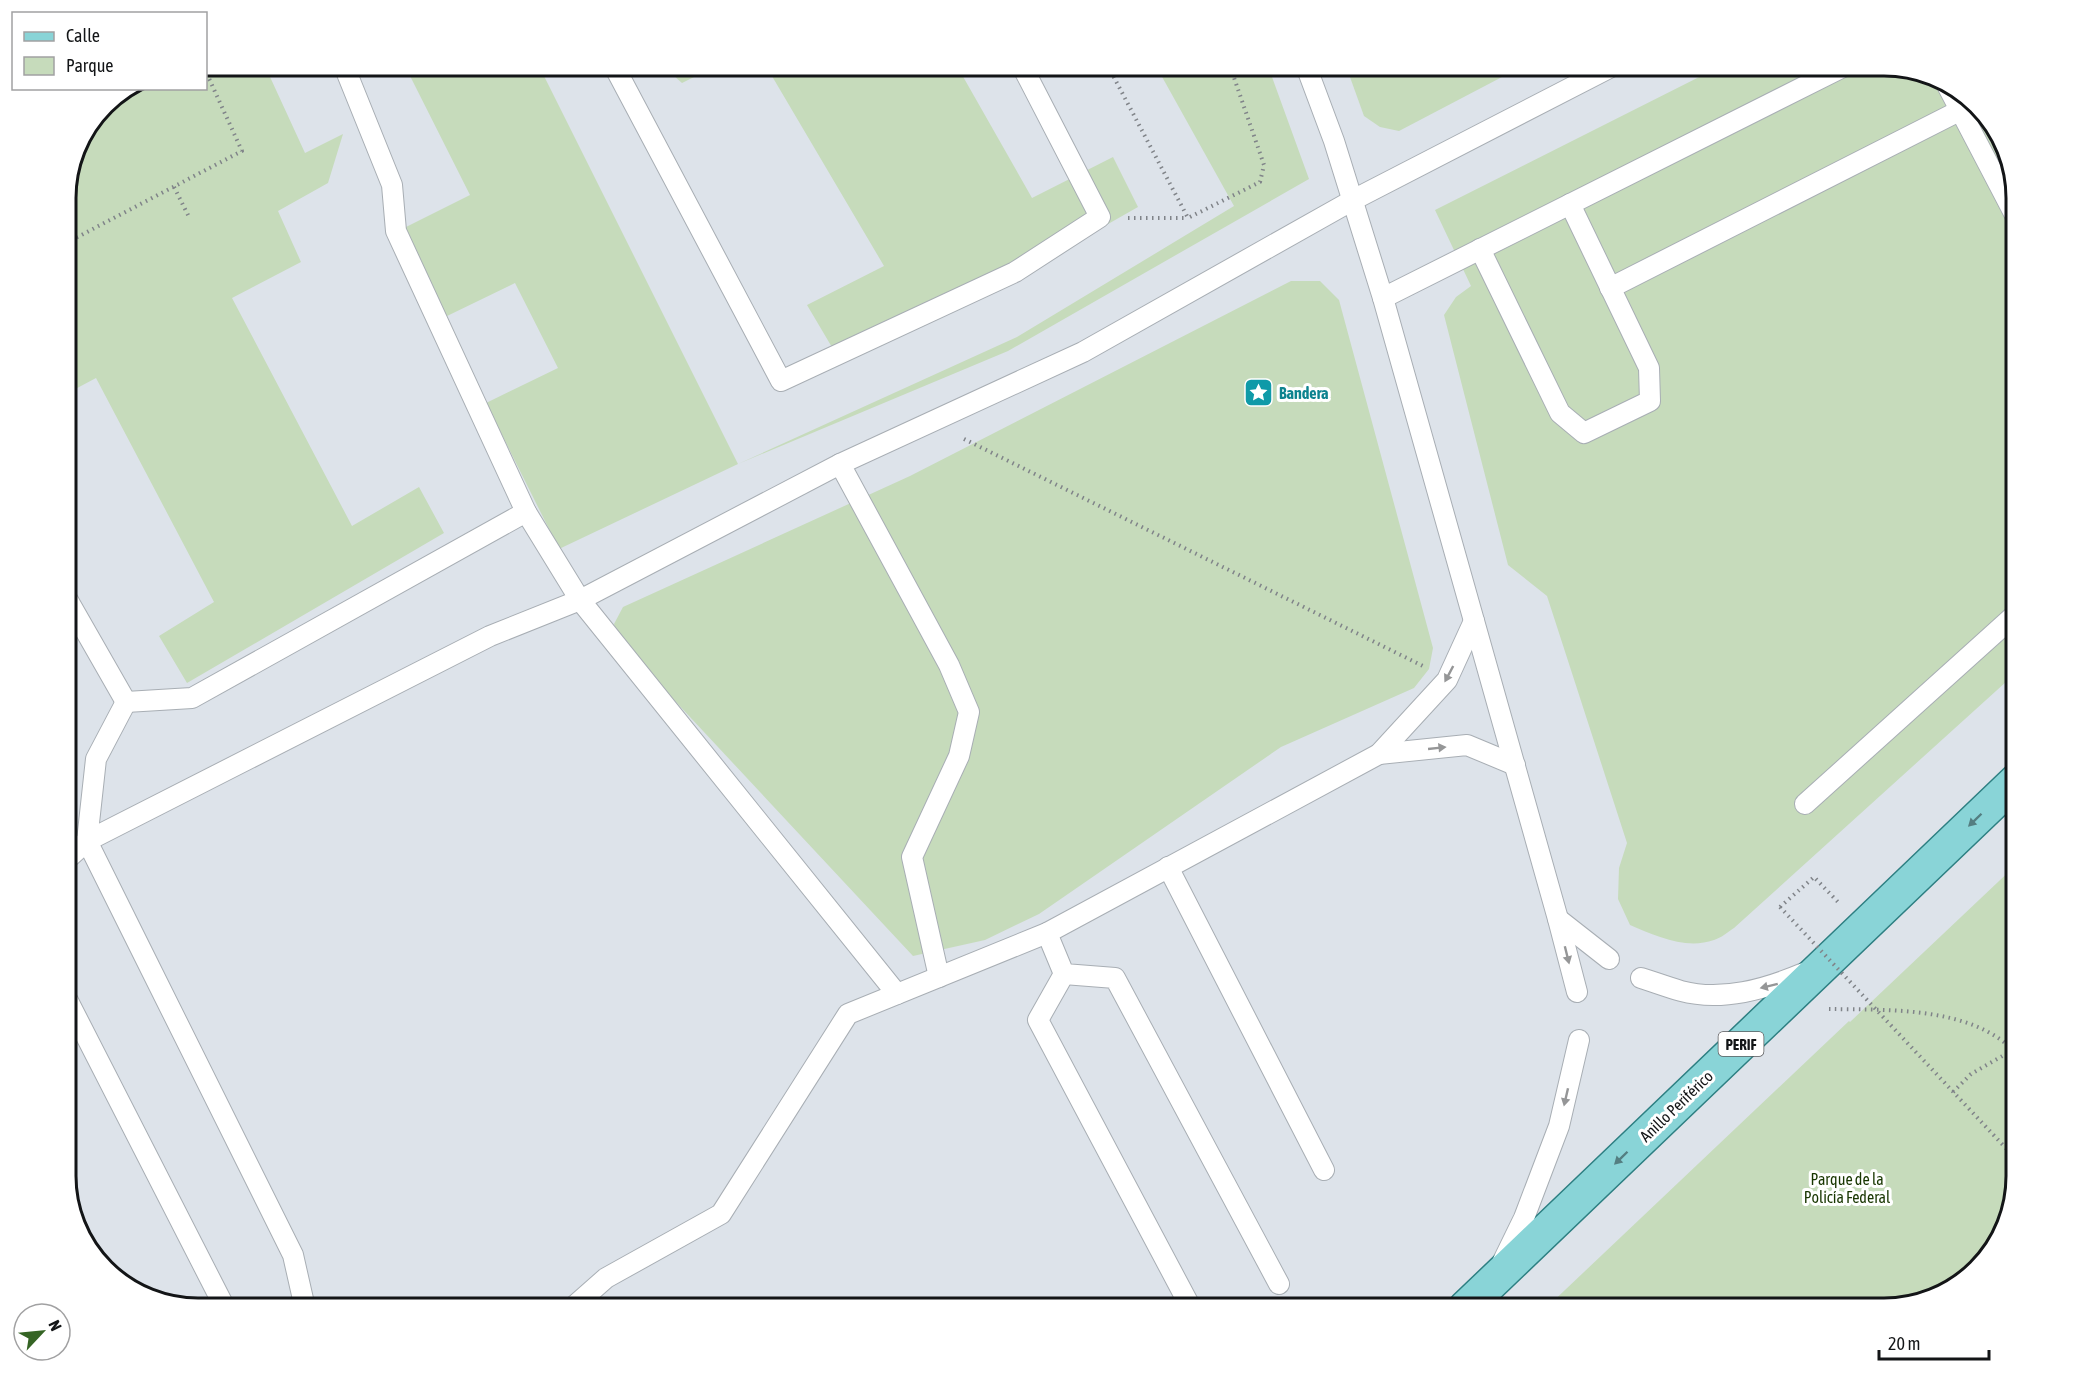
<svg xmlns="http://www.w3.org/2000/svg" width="2083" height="1374" font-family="'Asap Condensed',sans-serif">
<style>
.green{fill:#c6dbbb}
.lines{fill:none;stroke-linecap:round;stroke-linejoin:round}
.service-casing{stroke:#a8aeb4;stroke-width:22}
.primary-casing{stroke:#2d7f82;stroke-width:36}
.path{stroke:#808489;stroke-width:4;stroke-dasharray:1.5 4.5;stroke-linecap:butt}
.service{stroke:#fff;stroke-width:20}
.primary{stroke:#89d4d7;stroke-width:33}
.path-bridge{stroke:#808489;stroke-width:4;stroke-dasharray:1.5 4.5;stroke-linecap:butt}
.oneway{fill:#959697}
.oneway2{fill:#547e81}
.labels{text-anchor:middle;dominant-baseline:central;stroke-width:6;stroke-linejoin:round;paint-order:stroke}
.shield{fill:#fff;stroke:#5a5b5d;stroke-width:1.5}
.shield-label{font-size:15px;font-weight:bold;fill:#131517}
.culture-label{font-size:16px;font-weight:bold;fill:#0d838f;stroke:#fff;text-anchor:start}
.street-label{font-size:16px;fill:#131517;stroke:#fff}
.park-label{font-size:16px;fill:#183601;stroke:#fff}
.rim{fill:none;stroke:#131517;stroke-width:3}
</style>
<rect width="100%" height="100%" fill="#dde3ea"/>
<g class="green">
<path d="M206,66H265L305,153L343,134L328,183L278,211L301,262L232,298L352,526L419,487L444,533L187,683L159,636L214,602L96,378L66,394V190L76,148L105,105L129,89L206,88Z"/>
<path d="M405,66H539L738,464L1017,337L1234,206L1156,66H1268L1309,179L1008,351L738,464L559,549L486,403L558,368L515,283L445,317L404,228L470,195Z"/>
<path d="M663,66H716L682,83Z"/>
<path d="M766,66H957L1032,198L1113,157L1138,207L1006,282L836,354L807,305L884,266Z"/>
<path d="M1346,66H1523L1399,131L1380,127L1364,116Z"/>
<path d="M1721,66H1884L1958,88L1999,133L2017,198V672L1734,928C1728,932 1721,938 1714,940C1686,950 1656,936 1630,925L1618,899L1619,868L1627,843L1547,596L1508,565L1444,315L1456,297L1471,286L1435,210Z"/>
<path d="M1291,281H1320L1339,300L1433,648L1429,669L1414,688L1281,747L1039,914L985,940L913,956L620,642L614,624L623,607L910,476Z"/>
<path d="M2017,864V1176L1995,1249L1950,1290L1885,1308H1546L1849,1021L1850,1022Z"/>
</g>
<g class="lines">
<defs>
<g id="service">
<path d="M614,66L781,381L1015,272L1100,217L1022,66"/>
<path d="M1306,66L1334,141L1383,298L1558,919L1577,992"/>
<path d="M1947,85L2017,219"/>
<path d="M1480,249L1560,413L1584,433L1650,401L1649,368L1570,204"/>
<path d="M1610,288L1959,111"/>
<path d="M1383,298L1845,66"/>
<path d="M840,464L949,665L969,712L959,756L912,857L939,977"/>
<path d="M526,512L580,600L897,994"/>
<path d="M66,597L126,702"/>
<path d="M126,702L192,698L526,512L396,231L392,185L344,66"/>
<path d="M126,702L96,759L87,841L293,1255L305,1308"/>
<path d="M1379,754L1467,745L1515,765"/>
<path d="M1805,804L2017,613"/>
<path d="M66,860L87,841L490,636L580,600L840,464L1083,352L1353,200L1613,66"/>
<path d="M1168,867L1324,1170"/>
<path d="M1558,919L1609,959"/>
<path d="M1047,933L1064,974L1115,978L1279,1284"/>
<path d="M1064,974L1038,1020L1191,1308"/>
<path d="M1641,978C1654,982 1667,987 1681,991C1722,1002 1766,989 1804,973"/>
<path d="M66,997L225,1308"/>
<path d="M1503,1261L1524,1218L1559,1126L1579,1040"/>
<path d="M572,1308L606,1278L721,1214L848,1014L1047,933L1379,754L1447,680L1474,621"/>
</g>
<path id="primary" d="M1465,1308L2017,780"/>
</defs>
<use href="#service" class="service-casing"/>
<use href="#primary" class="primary-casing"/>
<g class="path">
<path d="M1108,66L1188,218L1260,182L1264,165L1230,66"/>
<path d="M174,187L190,219"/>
<path d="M1128,218H1188"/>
<path d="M66,243L242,151L206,72"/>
<path d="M964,439L1423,666"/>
<path d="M1780,907L1814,877L1838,902"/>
<path d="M1829,1009C1889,1010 1973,1006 2017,1054"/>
<path d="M1953,1092L1971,1074L2013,1050"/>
</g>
<use href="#service" class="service"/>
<use href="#primary" class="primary"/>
<path class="path-bridge" d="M1780,907L2017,1160"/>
</g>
<defs><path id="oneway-solid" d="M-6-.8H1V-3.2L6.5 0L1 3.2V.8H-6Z" transform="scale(1.5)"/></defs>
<g class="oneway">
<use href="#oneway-solid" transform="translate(1449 674) rotate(118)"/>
<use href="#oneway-solid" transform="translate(1437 748) rotate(-6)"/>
<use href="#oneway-solid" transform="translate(1567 955) rotate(76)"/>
<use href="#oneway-solid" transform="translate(1769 986) rotate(166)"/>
<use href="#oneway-solid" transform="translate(1566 1097) rotate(103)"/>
</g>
<g class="oneway2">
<use href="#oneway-solid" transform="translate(1975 820) rotate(136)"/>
<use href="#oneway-solid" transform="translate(1621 1158) rotate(136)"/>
</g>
<defs>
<symbol id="sight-square" viewBox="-11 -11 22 22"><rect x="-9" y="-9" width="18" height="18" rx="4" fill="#0f9aa8" stroke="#fff"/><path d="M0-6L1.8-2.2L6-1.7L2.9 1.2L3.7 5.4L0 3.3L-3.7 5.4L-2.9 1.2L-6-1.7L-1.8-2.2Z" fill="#fff"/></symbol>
</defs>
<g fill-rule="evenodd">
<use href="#sight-square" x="1242" y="376" width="33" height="33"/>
</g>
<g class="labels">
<rect class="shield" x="1718.5" y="1032" width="45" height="24" rx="4.5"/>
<g class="shield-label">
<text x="1741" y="1044">PERIF</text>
</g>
<g class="culture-label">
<text x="1279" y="393">Bandera</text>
</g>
<g class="street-label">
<text transform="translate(1676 1106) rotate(-44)">Anillo Periférico</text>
</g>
<g class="park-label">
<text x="1847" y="1179">Parque de la<tspan x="1847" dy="18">Policía Federal</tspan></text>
</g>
</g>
<path d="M0 0H2083V1374H0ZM198 76H1884A122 122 0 0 1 2006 198V1176A122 122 0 0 1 1884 1298H198A122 122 0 0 1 76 1176V198A122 122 0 0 1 198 76Z" fill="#fff" fill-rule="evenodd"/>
<path class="rim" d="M198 76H1884A122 122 0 0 1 2006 198V1176A122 122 0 0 1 1884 1298H198A122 122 0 0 1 76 1176V198A122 122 0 0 1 198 76Z"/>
<rect x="12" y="12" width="195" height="78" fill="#ffffff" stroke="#a1a1a2" stroke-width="1.5"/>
<rect x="24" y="32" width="30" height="9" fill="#89d4d7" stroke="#a1a1a2" stroke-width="1.5"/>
<text x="66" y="42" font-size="18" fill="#131517">Calle</text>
<rect x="24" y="57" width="30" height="18" fill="#c6dbbb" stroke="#a1a1a2" stroke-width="1.5"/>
<text x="66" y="72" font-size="18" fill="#131517">Parque</text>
<g transform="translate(42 1332) rotate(64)"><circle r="28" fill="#ffffff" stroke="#a1a1a2" stroke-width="1.5"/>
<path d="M0-4.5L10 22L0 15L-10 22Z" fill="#356424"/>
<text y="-9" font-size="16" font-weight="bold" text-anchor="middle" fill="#131517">N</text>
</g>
<path d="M1879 1350v9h110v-9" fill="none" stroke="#131517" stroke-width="3"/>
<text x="1888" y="1350" font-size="18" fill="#131517" stroke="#ffffff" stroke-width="4.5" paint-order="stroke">20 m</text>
</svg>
